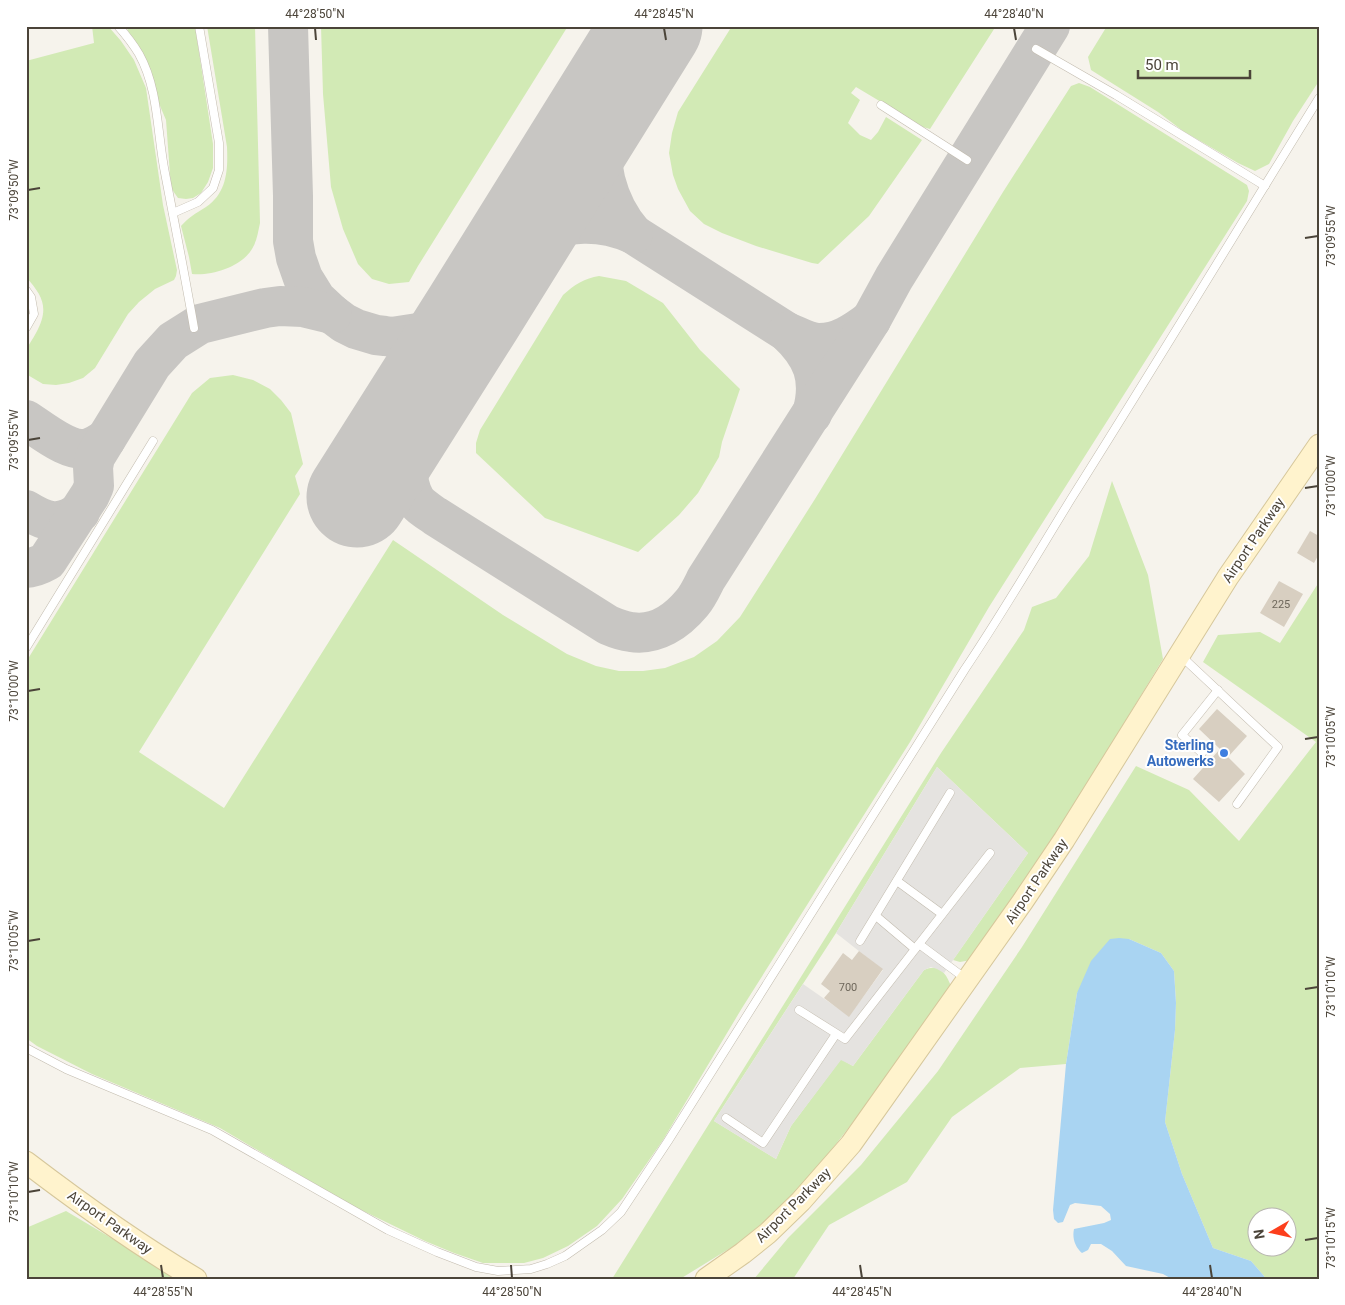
<svg xmlns="http://www.w3.org/2000/svg" width="1345" height="1305" font-family="Roboto,sans-serif">
<style>
.green{fill:#d2eab5;fill-rule:evenodd}
.parking{fill:#e5e3e0}
.water{fill:#a9d4f2}
.lines{fill:none;stroke-linecap:round;stroke-linejoin:round}
.taxiway{stroke:#c8c6c3;stroke-width:40}
.runway{stroke:#c8c6c3;stroke-width:101}
.building{fill:#d8cfc1}
.lane-casing{stroke:#c2bbae;stroke-width:9}
.secondary-casing{stroke:#d6c79b;stroke-width:23}
.lane{stroke:#fff;stroke-width:8}
.secondary{stroke:#fff3cd;stroke-width:21}
.ticks{fill:none;stroke:#4b4439;stroke-width:2}
.shop-dot{fill:#3f7fe0;stroke:#fff;stroke-width:2}
.labels{text-anchor:middle;dominant-baseline:central;stroke-width:4;stroke-linejoin:round;paint-order:stroke}
.number-label{font-size:11px;fill:#6e675b}
.street-label{font-size:14px;fill:#4b4439;stroke:#fff}
.shop-label{font-size:14px;font-weight:bold;fill:#366cbe;stroke:#fff;text-anchor:end}
.neatline{fill:none;stroke:#4b4439;stroke-width:2}
.ticks-label{font-size:12px;text-anchor:middle;fill:#4b4439}
</style>
<rect width="100%" height="100%" fill="#f6f3ec"/>
<g class="green">
<path d="M92,26H108L121,41L134,60L146,88L163,205L177,270L176,276L174,280L155,289L139,302L128,314L95,368L83,378L69,383L56,385L43,384L26,374C26,367 25,358 26,351C28,345 33,339 36,333C49,309 44,297 26,277V61L94,43Z"/>
<path d="M126,26H195L213,144V168L208,182L201,193L193,198L186,199L178,198L171,188L166,120Z"/>
<path d="M207,26H255L260,223C258,232 257,241 252,249C241,267 212,276 192,274L189,257L181,226C188,218 196,213 206,207C227,193 228,170 227,147Z"/>
<path d="M321,26H568L418,266L409,282L389,284L372,279L358,264L343,229L331,187L323,94Z"/>
<path d="M732,26H996L930,129L923,127L856,87L851,93L860,100L848,123L860,135L871,140L878,132L886,117L922,140L869,216L818,264L812,263L756,246L722,233L704,224L690,211L678,189L673,175L669,153L672,133L678,112Z"/>
<path d="M1107,26H1319V81L1293,121L1269,164L1255,171L1238,163L1183,131L1158,112L1091,70L1088,57Z"/>
<path d="M1079,83L1090,87L1247,185L1249,191L1247,201L989,607L910,742L742,1008L663,1140L622,1199L597,1226L568,1246L543,1258L524,1263H483L454,1253L425,1241L351,1205L220,1128L92,1074L37,1046L26,1038V662L192,393L210,378L233,375L253,380L270,389L281,400L291,413L303,464L295,476L300,494L139,752L224,808L393,540L503,615L567,654L596,666L619,671H643L665,668L694,657L717,641L740,617L815,499L1003,192L1071,86Z"/>
<path d="M599,276L626,281L663,303L700,350L740,389L722,442L719,457L698,493L679,515L638,552L545,518L476,453V443L480,430L563,295C574,285 585,278 599,276Z"/>
<path d="M1112,481L1148,575L1163,659L1066,819L971,960L960,962L953,960L1028,853L937,767L836,933L714,1121L776,1159L791,1126L841,1059L853,1066L924,970C939,963 946,973 951,986L867,1104L829,1153L791,1197L765,1221L737,1244L680,1279H612L941,753L1024,630L1032,607L1056,598L1089,556Z"/>
<path d="M1319,582V1279H1265L1264,1276L1251,1261L1213,1248L1182,1174L1165,1122L1175,1030L1176,1001L1174,971L1161,953L1129,939L1077,993L1066,1064L1020,1068L952,1117L907,1182L829,1225L793,1279H754L788,1238L861,1165L938,1071L1022,947L1136,766L1189,790L1239,841L1316,742L1203,662L1218,635L1260,632L1280,643ZM1258,1218H1288V1248H1258Z"/>
<path d="M66,1211L180,1279H26V1228Z"/>
</g>
<path class="parking" d="M937,767L1028,853L944,973L937,969L931,967L924,970L853,1066L841,1060L791,1126L776,1159L714,1121L803,984L849,1016L883,970L836,933Z"/>
<path class="water" d="M1119,938L1129,939L1161,953L1174,971L1176,1003L1175,1030L1165,1122L1182,1174L1213,1248L1251,1261L1264,1276L1265,1279H1172L1163,1274L1126,1266L1112,1251L1101,1244H1091L1088,1250L1082,1253C1075,1247 1072,1238 1074,1229L1104,1223L1111,1220L1110,1214L1101,1206L1075,1203L1070,1205L1063,1222L1058,1223L1054,1219L1053,1210L1066,1064L1077,993L1091,961L1110,939Z"/>
<g class="lines">
<g class="taxiway">
<path d="M288,26L293,196V241L296,258L303,278L316,299L332,314L344,323L356,329L376,335L385,336L392,337L431,331L474,312"/>
<path d="M633,234L787,332"/>
<path d="M503,266C513,256 523,244 535,237C566,220 601,220 633,234C606,203 596,160 604,120C606,108 610,97 614,86"/>
<path d="M812,414C822,379 813,356 787,332C797,336 807,342 817,343C838,344 855,332 871,320"/>
<path d="M406,418C407,442 403,478 415,499C419,506 428,511 435,516L608,625C615,628 623,631 631,632C656,636 677,621 692,603C698,596 702,587 706,579L871,320L894,278L1050,26"/>
<path d="M26,420C42,430 70,454 89,448C95,446 101,442 106,439"/>
<path d="M26,510C47,523 59,526 80,512"/>
<path d="M26,568C34,568 40,565 47,561L90,495L94,486L93,467L95,457L152,364L173,341L200,324L265,308L280,306L303,307L332,314"/>
</g>
<path class="runway" d="M357,497L474,312L652,26"/>
</g>
<g class="building">
<path d="M1310,531L1319,536V554L1314,563L1297,553Z"/>
<path d="M1279,581L1303,594L1284,627L1260,613Z"/>
<path d="M1217,709L1247,736L1228,757L1245,774L1219,802L1193,779L1220,749L1199,729Z"/>
<path d="M859,951L883,969L849,1017L824,998L830,991L821,984L843,953L852,960Z"/>
</g>
<g class="lines">
<defs>
<g id="lane">
<path d="M118,26C126,35 133,44 139,54C159,90 157,134 165,173C175,225 185,276 194,328"/>
<path d="M1036,49L1116,95L1265,186"/>
<path d="M881,105L967,160"/>
<path d="M173,213L198,202L213,188L219,170V143L199,26"/>
<path d="M26,290L31,297L34,314L26,328"/>
<path d="M26,648L153,441"/>
<path d="M1180,655L1278,747L1237,804"/>
<path d="M1202,753L1182,735L1218,690"/>
<path d="M897,881L942,914"/>
<path d="M876,916L915,949"/>
<path d="M860,941L950,793"/>
<path d="M919,944L966,979"/>
<path d="M799,1010L845,1039L990,853"/>
<path d="M26,1048L66,1069L212,1130L388,1230L437,1252L476,1267L498,1271L531,1269L547,1264L565,1256L602,1230L621,1212L668,1141L965,669C1002,614 1036,556 1071,499C1155,366 1236,232 1319,98"/>
<path d="M726,1118L763,1143L836,1034"/>
</g>
<g id="secondary">
<path d="M26,1162C81,1204 137,1244 196,1279"/>
<path d="M706,1279L743,1253L768,1233L801,1201L851,1144L1023,901L1064,840L1228,577L1319,445"/>
</g>
</defs>
<use href="#lane" class="lane-casing"/>
<use href="#secondary" class="secondary-casing"/>
<use href="#lane" class="lane"/>
<use href="#secondary" class="secondary"/>
</g>
<path class="ticks" d="M315,28L316,40M664,28L666,40M1014,28L1016,40M28,190L40,188M1305,238L1318,236M28,440L40,438M1305,488L1318,486M28,691L40,689M1305,739L1318,737M28,941L40,939M1305,989L1318,987M28,1192L40,1190M1305,1240L1318,1238M161,1265L163,1278M511,1265L512,1278M860,1265L862,1278M1210,1265L1212,1278"/>
<circle class="shop-dot" cx="1224" cy="753" r="5"/>
<g class="labels">
<g class="number-label">
<text x="1281" y="604">225</text>
<text x="848" y="987">700</text>
</g>
<g class="street-label">
<text transform="translate(1253 540) rotate(-56)">Airport Parkway</text>
<text transform="translate(1036 881) rotate(-56)">Airport Parkway</text>
<text transform="translate(793 1205) rotate(-45)">Airport Parkway</text>
<text transform="translate(110 1222) rotate(35)">Airport Parkway</text>
</g>
<g class="shop-label">
<text x="1214" y="745">Sterling<tspan x="1214" dy="16">Autowerks</tspan></text>
</g>
</g>
<rect width="1345" height="1305" fill="none" stroke="#ffffff" stroke-width="55"/>
<g transform="translate(1272 1232) rotate(261)"><circle r="24" fill="#ffffff" stroke="#b7b4b0"/>
<path d="M0-4L9 19L0 12L-9 19Z" fill="#fc3f1d"/>
<text y="-8" font-size="14" font-weight="bold" text-anchor="middle" fill="#4b4439">N</text>
</g>
<path d="M1138 70v8h112v-8" fill="none" stroke="#4b4439" stroke-width="2.5"/>
<text x="1145" y="70" font-size="15" fill="#4b4439" stroke="#ffffff" stroke-width="4" paint-order="stroke">50 m</text>
<rect x="28" y="28" width="1290" height="1250" class="neatline"/>
<g class="ticks-label">
<text x="315" y="18">44°28'50"N</text>
<text x="664" y="18">44°28'45"N</text>
<text x="1014" y="18">44°28'40"N</text>
<text transform="translate(14 190) rotate(-90)" y="4">73°09'50"W</text>
<text transform="translate(1331 236) rotate(-90)" y="4">73°09'55"W</text>
<text transform="translate(14 440) rotate(-90)" y="4">73°09'55"W</text>
<text transform="translate(1331 486) rotate(-90)" y="4">73°10'00"W</text>
<text transform="translate(14 691) rotate(-90)" y="4">73°10'00"W</text>
<text transform="translate(1331 737) rotate(-90)" y="4">73°10'05"W</text>
<text transform="translate(14 941) rotate(-90)" y="4">73°10'05"W</text>
<text transform="translate(1331 987) rotate(-90)" y="4">73°10'10"W</text>
<text transform="translate(14 1192) rotate(-90)" y="4">73°10'10"W</text>
<text transform="translate(1331 1238) rotate(-90)" y="4">73°10'15"W</text>
<text x="163" y="1296">44°28'55"N</text>
<text x="512" y="1296">44°28'50"N</text>
<text x="862" y="1296">44°28'45"N</text>
<text x="1212" y="1296">44°28'40"N</text>
</g>
</svg>
